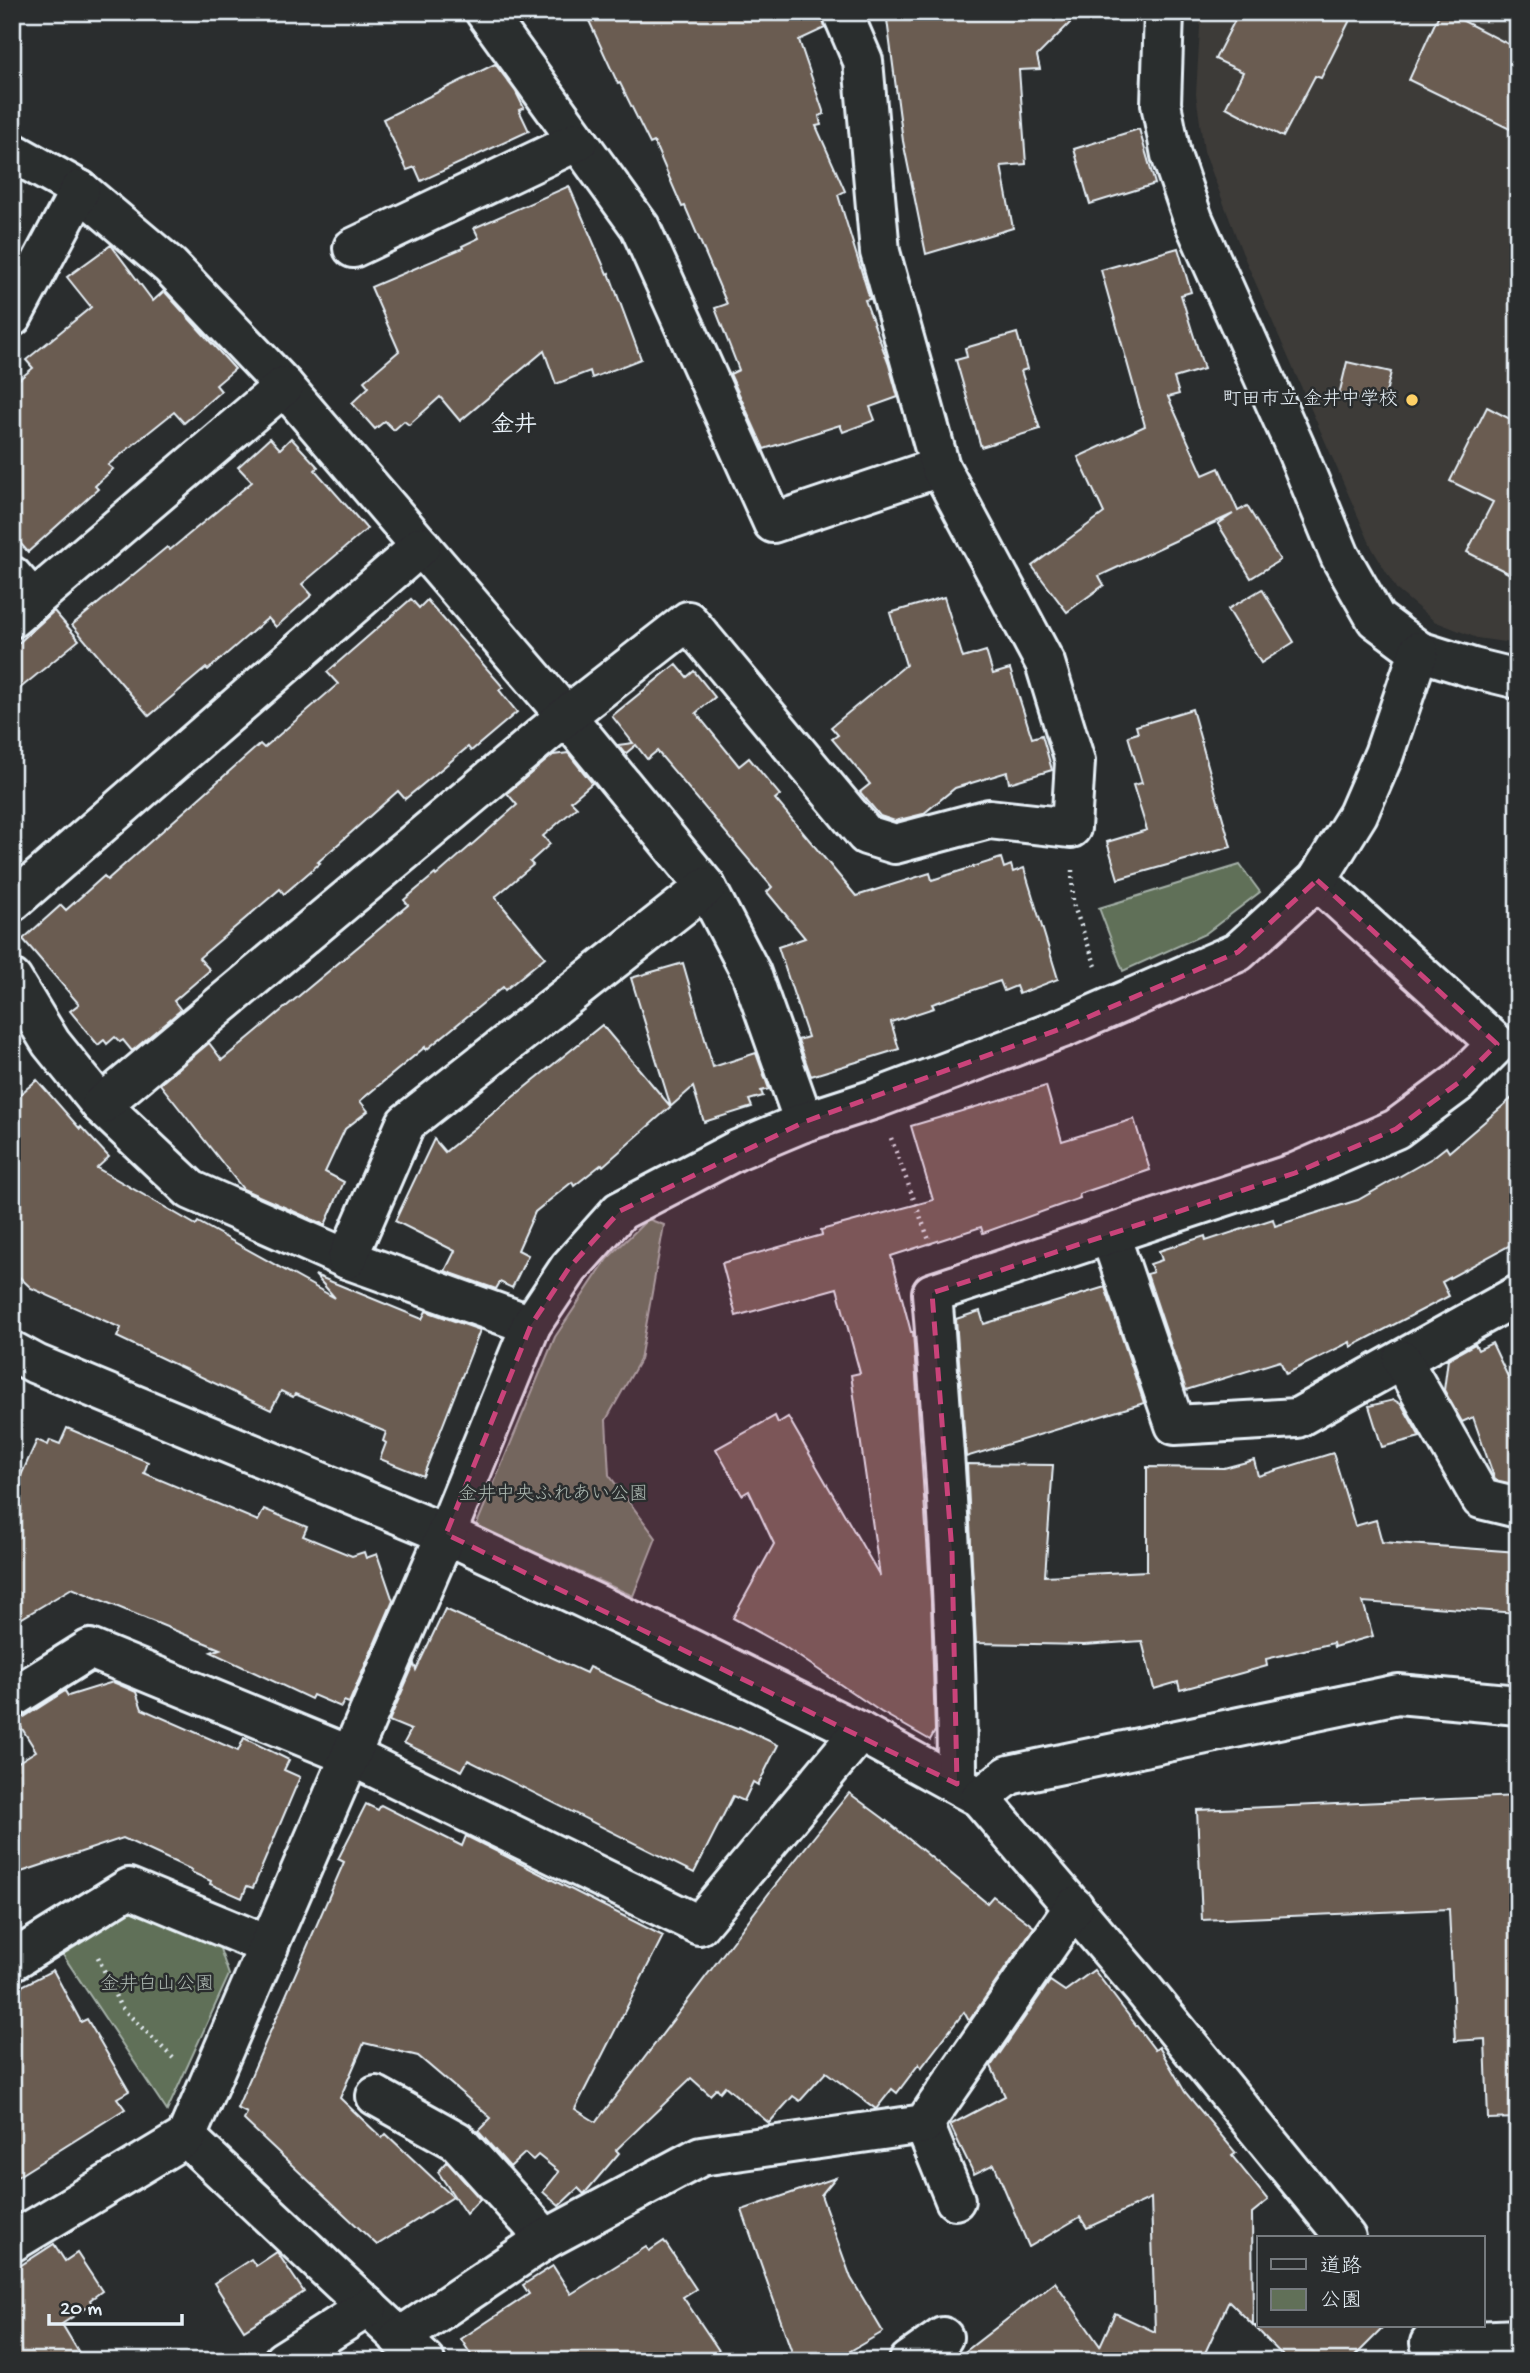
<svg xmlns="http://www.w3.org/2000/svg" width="1530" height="2373" font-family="'Gochi Hand','Klee One',sans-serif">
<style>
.built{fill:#3d3b38}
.green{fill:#617058;stroke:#a4b0a8;stroke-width:2}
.building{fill:#6a5b51;stroke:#e8f1f8;stroke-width:2}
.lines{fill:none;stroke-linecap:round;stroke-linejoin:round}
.minor-casing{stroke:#e8f1f8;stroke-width:44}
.path{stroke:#e8f1f8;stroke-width:4.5;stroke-dasharray:2 5;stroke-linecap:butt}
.minor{stroke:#2a2d2e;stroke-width:38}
.marked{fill:#ca437a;fill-opacity:0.2;stroke:#ca437a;stroke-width:5;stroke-dasharray:14 9;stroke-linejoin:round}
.poi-dot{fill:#ffd166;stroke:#2a2d2e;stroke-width:2.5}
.labels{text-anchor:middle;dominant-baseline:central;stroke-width:5;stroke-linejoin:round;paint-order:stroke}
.poi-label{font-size:19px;fill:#e8f1f8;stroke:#2a2d2e;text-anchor:end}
.park-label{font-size:19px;fill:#abb7b0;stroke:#2a2d2e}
.quarter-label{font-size:23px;font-weight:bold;fill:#e8f1f8;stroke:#2a2d2e}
</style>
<rect width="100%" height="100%" fill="#2a2d2e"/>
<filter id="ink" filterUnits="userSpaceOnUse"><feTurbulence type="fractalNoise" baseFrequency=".0143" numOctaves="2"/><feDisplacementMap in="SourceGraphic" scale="14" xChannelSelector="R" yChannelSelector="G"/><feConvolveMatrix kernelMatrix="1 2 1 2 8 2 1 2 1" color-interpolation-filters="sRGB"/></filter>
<g filter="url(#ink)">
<path class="built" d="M1201,12H1518V644L1477,638L1434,621L1397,590L1372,548L1242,252L1204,151L1196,94Z"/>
<g class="green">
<path d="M1240,865L1260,892L1205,934L1123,971L1099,908Z"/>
<path d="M648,1219L664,1225L640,1360L606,1420L609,1475L656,1538L633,1596L476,1526L555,1337L607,1259Z"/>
<path d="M134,1908L219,1946L229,1975L167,2111L61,1952Z"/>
</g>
<g class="building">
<path d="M585,12H821L825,28L799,40L824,114L819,116L821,125L816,126L845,191L838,195L870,299L865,300L889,365L898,397L870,407L875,420L843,432L840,425L764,449L730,374L739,370L715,308L727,304L685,206L682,207L654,142L650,144L620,83L618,84Z"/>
<path d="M886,12H1081L1037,56L1040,69L1019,70L1026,164L1001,166L1013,228L926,254L903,141Z"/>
<path d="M1239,12H1354L1321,78L1315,76L1283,137L1226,107L1243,72L1215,59Z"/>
<path d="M1440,12H1446L1518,49V133L1409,80Z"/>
<path d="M495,64L516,92L524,108L519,110L529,131L421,181L415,167L407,170L383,119Z"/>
<path d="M1139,129L1155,184L1090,204L1074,149Z"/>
<path d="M569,186L607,274L609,273L641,359L592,378L590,371L556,384L544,351L460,421L440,397L409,425L404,421L394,430L385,421L375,429L352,403L369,387L364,381L399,351L371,287L463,248L462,246L479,238L474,228Z"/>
<path d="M111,245L153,301L164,291L235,369L216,385L221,391L184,423L174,412L108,465L113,469L95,486L98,489L28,552L12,534V385L33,368L26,360L91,307L67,277Z"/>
<path d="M1178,248L1191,292L1181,295L1204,369L1174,378L1179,394L1168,397L1203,475L1219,468L1238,511L1247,506L1280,560L1251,578L1218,524L1233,514L1099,576L1104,585L1067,612L1032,566L1104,513L1078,457L1145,426L1101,270Z"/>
<path d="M1017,333L1027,369L1021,371L1040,429L981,447L956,360L967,357L965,348Z"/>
<path d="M1347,362L1391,372L1383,405L1339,395Z"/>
<path d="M1487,407L1518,423V578L1467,552L1493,502L1450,481Z"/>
<path d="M270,438L280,449L291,438L318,467L315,470L367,529L302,584L312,595L276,627L268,618L208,670L206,668L149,716L72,625L167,547L170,550L252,482L238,467Z"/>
<path d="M1262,589L1294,642L1261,663L1228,609Z"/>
<path d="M944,597L963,658L986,651L993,674L1010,669L1032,738L1042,735L1052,770L1009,783L1007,772L955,788L923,814L895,821L880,816L860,792L870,784L832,739L838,735L831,727L906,665L890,613Z"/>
<path d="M411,599L419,608L427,600L503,687L499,690L517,712L471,751L468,747L405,799L398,791L318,862L320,863L284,894L280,889L199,958L210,970L174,1001L181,1010L132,1051L123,1040L120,1042L115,1037L107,1044L104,1040L98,1045L70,1011L79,1004L23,939L61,905L66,910L104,876L107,880L260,744L264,748L338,684L327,672Z"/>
<path d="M54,611L79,640L12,695V649Z"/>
<path d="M676,664L687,677L694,671L715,697L696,713L739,766L749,758L780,795L775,799L856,896L930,873L932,880L1001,858L1004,868L1011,865L1013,872L1024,868L1058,979L1019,994L1016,986L1004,991L1000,981L932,1004L934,1008L891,1022L899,1049L811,1076L798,1040L808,1037L778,947L805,938L767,892L772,887L657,751L647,759L636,745L625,754L618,745L633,743L612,716Z"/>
<path d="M1192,709L1231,847L1118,879L1107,842L1147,830L1133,785L1142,783L1128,736L1138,733L1136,726Z"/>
<path d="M568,753L592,783L571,801L577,807L543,836L550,844L530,862L533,865L495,897L545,957L505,990L503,987L426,1050L425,1047L360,1101L368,1111L345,1129L325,1172L344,1182L325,1225L243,1189L160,1084L209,1043L222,1060L408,905L404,900L435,874L436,876L517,805L507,793L553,755Z"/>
<path d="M683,963L713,1067L756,1053L769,1089L761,1091L763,1096L749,1100L752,1107L704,1122L693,1087L603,1166L602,1164L574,1186L572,1182L535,1212L518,1250L528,1255L512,1288L500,1282L496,1289L445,1271L455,1251L395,1221L434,1139L445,1152L602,1025L671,1107L631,978Z"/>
<path d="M37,1080L80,1129L81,1127L109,1157L97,1168L196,1225L198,1222L335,1298L315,1275L422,1319L426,1311L480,1330L423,1476L380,1459L386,1443L383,1441L386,1432L295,1394L293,1397L281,1391L271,1410L117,1337L121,1328L31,1288L12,1270V1101Z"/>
<path d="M1046,1086L1062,1141L1134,1119L1150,1170L1079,1194L1080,1198L983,1233L981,1227L891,1256L911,1332H913L931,1601L935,1731L930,1740L881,1712L782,1645L733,1618L774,1544L749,1491L742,1495L716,1449L775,1416L778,1423L788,1417L880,1576L851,1375L860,1373L837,1288L736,1316L722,1263L822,1235L821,1230L933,1200L911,1126Z"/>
<path d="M1518,1093V1241L1442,1282L1449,1296L1351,1347L1350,1342L1286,1374L1280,1361L1186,1390L1147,1274L1153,1272L1150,1264L1162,1260L1159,1251L1205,1236L1206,1241L1273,1219L1275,1226L1358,1200L1432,1158L1446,1147L1449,1152Z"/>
<path d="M1105,1287L1144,1403L966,1457L956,1319L980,1311L984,1324Z"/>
<path d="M1492,1343L1518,1398V1485L1495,1480L1473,1417L1462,1422L1444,1390L1448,1359L1475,1344L1478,1350Z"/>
<path d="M1394,1400L1402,1405L1420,1437L1382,1447L1369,1406Z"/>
<path d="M67,1428L148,1462L144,1473L258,1521L264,1509L307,1527L303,1536L352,1556L364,1552L366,1558L377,1554L393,1601L349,1703L344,1701L341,1707L313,1695L311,1699L211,1652L220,1649L72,1588L12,1624V1485L19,1480L37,1440L48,1445L50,1440L60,1444Z"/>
<path d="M1333,1453L1355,1526L1376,1520L1382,1542L1518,1552V1613L1363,1602L1373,1636L1334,1647L1333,1643L1266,1659L1267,1666L1180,1690L1178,1682L1154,1689L1142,1641L1084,1645L976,1643L967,1464L1053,1465L1045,1576L1147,1571V1467L1224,1468L1254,1460L1258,1476Z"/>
<path d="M445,1609L586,1673L589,1667L665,1701L737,1729L739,1727L778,1745L758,1785L753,1782L744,1801L733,1796L694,1873L468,1760L462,1771L404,1743L411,1730L389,1721L414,1664L416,1670Z"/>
<path d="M113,1682L136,1692L142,1709L238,1751L244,1738L289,1760L284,1770L300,1777L253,1888L247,1886L242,1898L210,1884L211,1881L191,1872L192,1870L123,1838L12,1875V1766L36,1751L16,1719L24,1717L65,1691L68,1696Z"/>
<path d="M849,1793L883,1818L987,1903L993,1896L1034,1927L969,2021L964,2012L921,2068L919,2064L897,2093L892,2089L876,2109L826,2072L800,2101L793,2096L769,2123L725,2086L720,2092L717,2088L710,2095L691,2078L616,2150L619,2153L584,2194L578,2188L559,2206L543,2192L559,2172L538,2155L533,2160L525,2153L510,2167L478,2131L491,2118L418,2056L364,2043L340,2098L382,2138L386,2134L453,2197L377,2245L244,2120L247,2113L237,2108L344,1862L338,1859L366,1804L378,1810L381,1805L462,1846L466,1836L663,1936L575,2109L596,2122L769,1893Z"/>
<path d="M1518,1796V2118L1488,2119L1485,2039L1455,2041L1449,1909L1202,1920L1197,1810Z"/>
<path d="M53,1970L81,2022L87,2019L129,2091L117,2098L125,2109L12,2180V1991Z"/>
<path d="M1094,1970L1155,2050L1159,2047L1185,2092L1236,2153L1232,2156L1268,2200L1252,2213L1253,2325L1229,2301L1204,2355L1215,2361H953L1055,2282L1100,2346L1115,2313L1155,2332L1151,2198L1087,2228L1080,2217L1029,2247L994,2164L974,2174L950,2125L1005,2096L991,2066L1050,1981L1065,1991Z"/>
<path d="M447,2162L480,2199L466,2214L438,2172Z"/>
<path d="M835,2178L821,2195L851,2278L883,2332L833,2361H795L742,2210Z"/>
<path d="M664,2241L696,2289L683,2297L726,2361H475L461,2339L529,2294L523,2285L553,2266L571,2294L646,2247L649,2251Z"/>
<path d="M54,2244L65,2261L77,2253L102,2291L90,2300L92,2304L62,2324L84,2361H12V2271Z"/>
<path d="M277,2252L304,2292L244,2330L214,2283L251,2259L256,2266Z"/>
<path d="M1254,2326H1385L1350,2361H1288Z"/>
</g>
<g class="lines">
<defs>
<g id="minor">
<path d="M485,12L640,227L773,523L940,467"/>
<path d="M1164,12L1161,104L1171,155L1193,219L1296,449L1340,556L1376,619L1419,651L1473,668L1518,679"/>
<path d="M12,152L80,190L170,266L284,386L566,716L706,887L751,973L804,1122"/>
<path d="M353,248L578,141"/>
<path d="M12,317L80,190"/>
<path d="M12,576L33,600"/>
<path d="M12,618L284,386"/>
<path d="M12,902L421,546"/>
<path d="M12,979L51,1043L101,1105L191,1190L347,1259L531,1325"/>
<path d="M101,1105L566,716L688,621L866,835L895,844L989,819L1071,828L1075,761L1045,663L940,467L880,252L863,61L842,12"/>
<path d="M1110,1235L1175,1425L1297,1418L1518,1295"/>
<path d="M347,1259L406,1123L706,887"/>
<path d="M12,1351L36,1364L446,1534L652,1630L860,1732L975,1795"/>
<path d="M1402,1360L1481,1499L1518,1508"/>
<path d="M12,1698L90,1649L351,1756L699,1925L860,1732"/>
<path d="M957,1784C957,1620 945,1457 932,1293L1295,1173L1396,1129L1458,1083L1497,1044L1317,880"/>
<path d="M12,1961L129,1888L269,1946"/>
<path d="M376,2096L457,2141L546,2239"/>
<path d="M924,2124L955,2200"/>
<path d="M186,2137L425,2361"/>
<path d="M1346,2238L1143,1989L980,1798L1009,1775L1398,1694L1518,1705"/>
<path d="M12,2242L186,2137L446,1534L531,1325L569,1268L620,1211L737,1150L804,1122L875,1099L1063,1028L1238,952L1317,880L1358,814L1384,754L1419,651"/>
<path d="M399,2338L546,2239L701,2156L924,2124L1074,1907"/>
<path d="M1430,2343L1518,2339"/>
<path d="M283,2361L368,2307"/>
<path d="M909,2361L943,2337"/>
</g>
</defs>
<use href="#minor" class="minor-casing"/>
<g class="path">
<path d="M1072,870L1073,904L1097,969"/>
<path d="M891,1138L932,1248"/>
<path d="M98,1957L120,2006L173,2058"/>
</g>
<use href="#minor" class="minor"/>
</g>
</g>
<path class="marked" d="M1317,880L1497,1044L1458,1083L1396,1129L1295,1173L932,1293L952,1552L957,1784L446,1534L531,1325L569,1268L620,1211L804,1122L1063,1028L1238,952Z"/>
<circle class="poi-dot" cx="1412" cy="400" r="7"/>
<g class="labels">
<g class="poi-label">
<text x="1398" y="400">町田市立 金井中学校</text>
</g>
<g class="park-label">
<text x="553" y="1495">金井中央ふれあい公園</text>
<text x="157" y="1985">金井白山公園</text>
</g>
<g class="quarter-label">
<text x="514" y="426">金井</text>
</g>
</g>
<rect width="1530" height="2373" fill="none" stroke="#2a2d2e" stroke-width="42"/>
<rect x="21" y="21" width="1488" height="2331" fill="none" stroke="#e8f1f8" stroke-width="2.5" filter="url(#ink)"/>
<rect x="1257" y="2236" width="228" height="91" fill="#2a2d2e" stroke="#767b7f" stroke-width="2"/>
<rect x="1271" y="2259" width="35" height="10" fill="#2a2d2e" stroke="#767b7f" stroke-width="2"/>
<text x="1320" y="2272" font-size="21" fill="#e8f1f8">道路</text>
<rect x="1271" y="2289" width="35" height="21" fill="#617058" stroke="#767b7f" stroke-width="2"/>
<text x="1320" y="2306" font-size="21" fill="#e8f1f8">公園</text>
<path d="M49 2314v10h133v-10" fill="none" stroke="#e8f1f8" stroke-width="3.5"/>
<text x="60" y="2314" font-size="21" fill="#e8f1f8" stroke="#2a2d2e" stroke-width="5" paint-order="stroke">20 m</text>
</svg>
